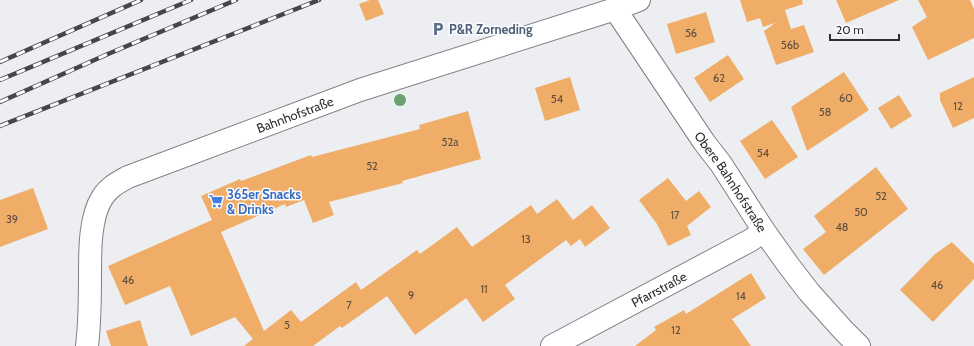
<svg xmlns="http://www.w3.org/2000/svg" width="974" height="346" font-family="Cabin,sans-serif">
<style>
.building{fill:#efad68}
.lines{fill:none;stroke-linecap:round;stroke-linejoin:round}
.minor-casing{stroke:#7f8183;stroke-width:24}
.minor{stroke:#fff;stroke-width:22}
.rail-casing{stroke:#454647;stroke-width:4.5}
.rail{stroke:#fafcff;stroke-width:3;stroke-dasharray:9;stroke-linecap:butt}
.tree{fill:#6ba270}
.labels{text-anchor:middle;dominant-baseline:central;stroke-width:3;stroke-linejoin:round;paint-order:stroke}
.number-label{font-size:11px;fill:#5e4e3e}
.service-label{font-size:13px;font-weight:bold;fill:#4e5e75;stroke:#fafcff;text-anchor:start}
.street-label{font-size:13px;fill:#2e2f30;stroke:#fafcff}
.shop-label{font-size:13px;font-weight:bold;fill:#366cbe;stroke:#fafcff;text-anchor:start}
</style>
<rect width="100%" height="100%" fill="#eceef1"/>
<g class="building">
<path d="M370,0H378L384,14L366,21L359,4Z"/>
<path d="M740,0H802L803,4L785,10L791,29L804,25L814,52L776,65L764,31L775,23L763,27L760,18L747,22Z"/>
<path d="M836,0H899L846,23Z"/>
<path d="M918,0H970L974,9V38L928,60L912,27L927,17Z"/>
<path d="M706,12L715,42L676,54L667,24Z"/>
<path d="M728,55L744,79L710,102L694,78Z"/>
<path d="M844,72L869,110L807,151L791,107Z"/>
<path d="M570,77L580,110L545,121L535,88Z"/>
<path d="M974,77V118L953,128L940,100V93Z"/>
<path d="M899,95L912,116L891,129L878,108Z"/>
<path d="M468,111L481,159L402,181L403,183L329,202L334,215L313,223L304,200L286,207L285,204L221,232L264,331L291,310L301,322L356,282L361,290L417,250L420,254L457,227L472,247L531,205L537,214L557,199L573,220L592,205L610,228L585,247L580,239L571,246L566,240L505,285L515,299L483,322L466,298L415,335L387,296L342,328L340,326L313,346H244L253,339L235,317L191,336L170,286L125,305L108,266L212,220L201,196L240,179L241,181L311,155L312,157L420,129L419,125Z"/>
<path d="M772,120L798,157L765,179L740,141Z"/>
<path d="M876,167L908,209L824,275L803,249L826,232L814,216Z"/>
<path d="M668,178L686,201L699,191L711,207L687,226L691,235L668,246L657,224L639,200Z"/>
<path d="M33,188L48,229L0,247V200Z"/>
<path d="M952,242L974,264V279L933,322L900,290L935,254Z"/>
<path d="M751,273L766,298L732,319L751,346H635L656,330L654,327L684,310L686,314Z"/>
<path d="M140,320L148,346H111L106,331Z"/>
</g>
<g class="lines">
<defs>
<g id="minor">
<path id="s1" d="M615,9L704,142L721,164L764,231L789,266L809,292L843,330L859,346"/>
<path id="s2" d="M87,346C90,322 90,297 90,273C90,250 90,217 102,198C109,187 117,183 128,177L360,90L615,9L639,0"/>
<path id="s3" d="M552,346L751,240L764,231"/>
</g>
</defs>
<use href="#minor" class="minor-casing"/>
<use href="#minor" class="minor"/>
<defs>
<g id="rail">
<path d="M0,62L141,0"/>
<path d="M0,80L191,0"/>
<path d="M0,102L108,54L236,0"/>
<path d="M0,126L319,0"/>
</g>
</defs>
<use href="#rail" class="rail-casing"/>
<use href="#rail" class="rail"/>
</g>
<circle class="tree" cx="400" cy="100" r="6"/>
<defs>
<symbol id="parking-bare" viewBox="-9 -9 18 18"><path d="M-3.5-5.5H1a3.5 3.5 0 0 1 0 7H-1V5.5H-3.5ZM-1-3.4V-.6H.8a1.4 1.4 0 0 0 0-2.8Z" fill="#5c6f8a" stroke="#fafcff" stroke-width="2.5" paint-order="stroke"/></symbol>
<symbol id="supermarket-bare" viewBox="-9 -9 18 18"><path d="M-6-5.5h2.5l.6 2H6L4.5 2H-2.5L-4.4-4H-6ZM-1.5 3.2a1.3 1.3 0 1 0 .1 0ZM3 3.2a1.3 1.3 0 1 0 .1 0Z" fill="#3f7fe0" stroke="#fafcff" stroke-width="2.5" paint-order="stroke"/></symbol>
</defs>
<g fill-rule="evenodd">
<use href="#parking-bare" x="428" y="19" width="20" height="20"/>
<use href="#supermarket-bare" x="206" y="191" width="20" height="20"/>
</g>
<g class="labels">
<g class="number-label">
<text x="691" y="33">56</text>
<text x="790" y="45">56b</text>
<text x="719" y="78">62</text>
<text x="846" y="98">60</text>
<text x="557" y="99">54</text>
<text x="958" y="106">12</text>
<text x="825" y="112">58</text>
<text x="450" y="142">52a</text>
<text x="763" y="153">54</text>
<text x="372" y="166">52</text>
<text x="881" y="196">52</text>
<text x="861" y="212">50</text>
<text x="675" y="215">17</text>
<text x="12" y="219">39</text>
<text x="842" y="227">48</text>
<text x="526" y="239">13</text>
<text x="128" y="280">46</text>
<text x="937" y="285">46</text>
<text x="484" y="289">11</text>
<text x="411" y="295">9</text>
<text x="741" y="296">14</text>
<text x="349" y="305">7</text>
<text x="287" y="325">5</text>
<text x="676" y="330">12</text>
</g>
<g class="service-label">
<text x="449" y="29">P&amp;R Zorneding</text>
</g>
<g class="street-label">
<text stroke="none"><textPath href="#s2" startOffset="362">Bahnhofstraße</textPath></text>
<text stroke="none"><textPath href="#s1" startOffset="208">Obere Bahnhofstraße</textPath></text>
<text stroke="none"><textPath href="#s3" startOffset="121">Pfarrstraße</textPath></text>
</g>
<g class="shop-label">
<text x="227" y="194">365er Snacks<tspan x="227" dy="15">&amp; Drinks</tspan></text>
</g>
</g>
<path d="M830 34v6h69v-6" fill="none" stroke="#2e2f30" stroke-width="2"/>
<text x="836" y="34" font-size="12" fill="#2e2f30" stroke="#fafcff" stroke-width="3" paint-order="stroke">20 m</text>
</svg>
